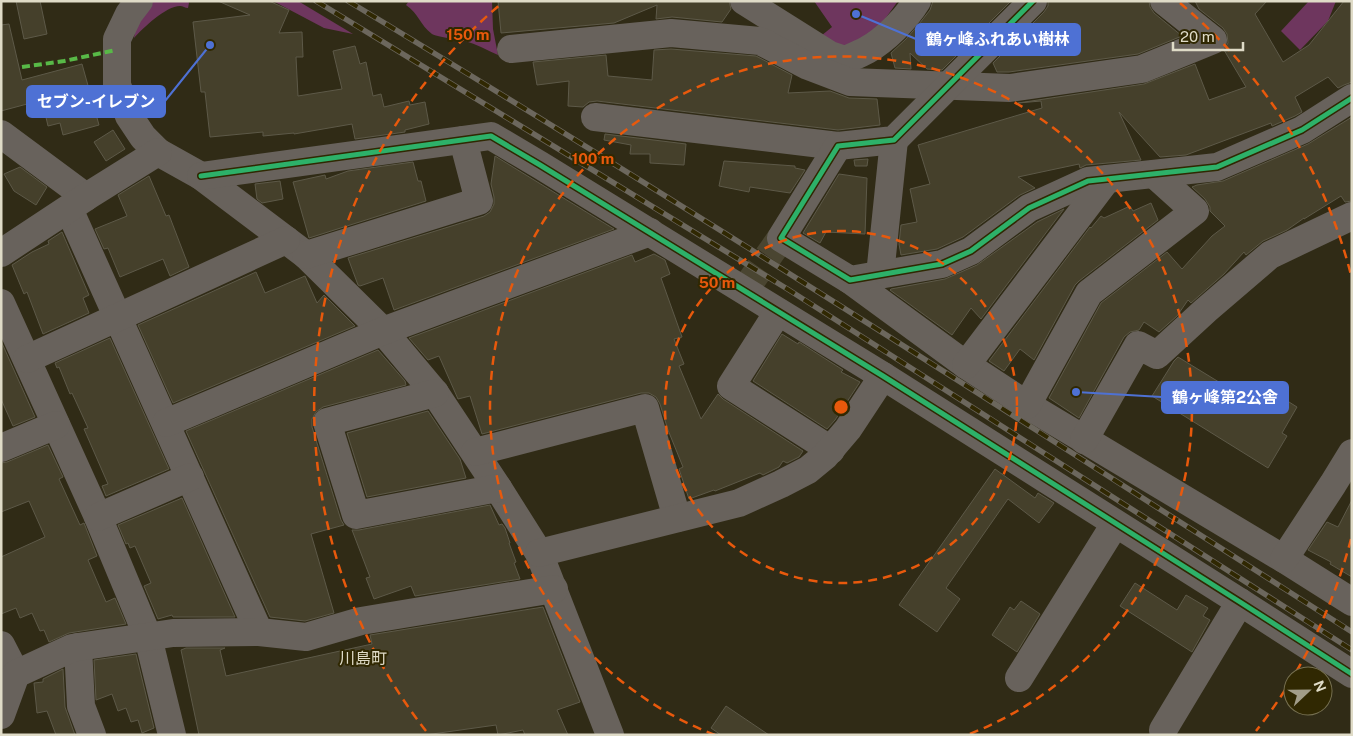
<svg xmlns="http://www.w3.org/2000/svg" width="1353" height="736" font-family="'Public Sans','Noto Sans JP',sans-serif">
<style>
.green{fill:#6e365e}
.building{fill:#45402b;stroke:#5d5948}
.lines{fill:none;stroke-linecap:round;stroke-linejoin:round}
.minor-tunnel{stroke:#4a4531;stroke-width:28;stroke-dasharray:28 14;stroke-linecap:butt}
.minor{stroke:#68625c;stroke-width:28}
.rail-casing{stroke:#6c675d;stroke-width:5.5}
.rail{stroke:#302802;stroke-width:4;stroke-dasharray:11;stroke-linecap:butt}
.quiet{stroke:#58b947;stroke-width:4;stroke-dasharray:8 4;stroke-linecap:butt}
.cycleway-casing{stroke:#302802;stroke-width:8}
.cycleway{stroke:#2db169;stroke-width:5}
.ring{fill:none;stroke:#e8590c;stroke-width:2.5;stroke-dasharray:9 6}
.labels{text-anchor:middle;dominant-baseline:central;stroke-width:4;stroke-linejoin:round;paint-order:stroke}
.neighbourhood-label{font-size:16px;fill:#dfdbc7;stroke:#302802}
.centre{fill:#e8590c;stroke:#302802;stroke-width:2.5}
.ring-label{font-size:15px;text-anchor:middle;font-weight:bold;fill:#e8590c;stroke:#302802;stroke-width:4;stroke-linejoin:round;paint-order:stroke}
.leader{fill:none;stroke:#4e71d4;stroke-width:2}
.callout-dot{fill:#4e71d4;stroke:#302802;stroke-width:2}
.callout{fill:#4e71d4;stroke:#4e71d4;stroke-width:2}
.callout-label{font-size:16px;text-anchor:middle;font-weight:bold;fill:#fff}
</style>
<rect width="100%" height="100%" fill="#302b16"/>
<g class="green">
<path d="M150,1H188L189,3L188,8C185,8 183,6 180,6C166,6 143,28 134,38L136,23Z"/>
<path d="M273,1H298L353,34L324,28Z"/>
<path d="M409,1H492L493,29L498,55C487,50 476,44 465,41C458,39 436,37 432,34C420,25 419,14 406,5Z"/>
<path d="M814,1H898L877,30L848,48L816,40L832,27Z"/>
<path d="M1309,1H1336L1328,21L1300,50L1281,31Z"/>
</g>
<g class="building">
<path d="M16,1H40L47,34L24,39Z"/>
<path d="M218,1H269L289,10L279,33L302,32L303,57H296L298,96L342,89L333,51L355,46L360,64L366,62L373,96L381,94L384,107L409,101L410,105L425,102L429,124L405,130V132L355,139L352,124L294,134V133L263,136V132L210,137L205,92H201L193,22L250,15Z"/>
<path d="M498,1H729L731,9L722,22L672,17L656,19L657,5L614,23L501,33Z"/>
<path d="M933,1H1011L942,70L927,69L910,53L911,69L895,68L891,53L906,39L919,24L930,10Z"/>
<path d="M1048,1H1149L1150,7L1154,13L1182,36L1138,54L1009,72H997L993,63L1044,12L1048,6Z"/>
<path d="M1195,1H1267L1255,14L1283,62L1309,45L1344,1H1352V82L1344,85L1338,88L1328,77L1295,97L1302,112L1295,116L1272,126L1271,123L1186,155L1160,157L1119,112L1141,160L1086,165L1080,168L1079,164L1018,177L1035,188L1020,195L963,237L937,249L901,255L899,244L901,225L917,222L910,189L930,184L918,145L1042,108L1041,101L1018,103L1144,84L1195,64L1209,100L1246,87L1224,50L1228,43L1227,34L1223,28L1199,9Z"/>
<path d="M9,24L22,80L82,64L99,125L63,135L60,123L48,126L42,100L1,111V25Z"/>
<path d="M671,49L756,56L792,75L788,93L830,91L849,98L877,99L880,125L838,130L597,101L589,102L583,107L568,106L569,81L537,85L533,62L606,55L608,76L652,80L654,50Z"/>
<path d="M1352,117V201L1345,202L1341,196L1304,219V218L1287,230L1263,241L1246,255L1244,252L1224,274L1191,303L1188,300L1177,316L1159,332L1144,322L1139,330L1130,332L1124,337L1079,418L1049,398L1101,303L1167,252L1182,269L1212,236L1225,226L1210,211V207L1205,199L1192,187L1197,185L1223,181L1308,144Z"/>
<path d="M113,130L125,149L106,161L94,142Z"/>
<path d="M605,134L686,144L684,165L650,163V154H630L631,145L604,140Z"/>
<path d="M495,156L614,229L394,310L383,278L360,286L358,285L348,258L484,216L490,212L494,204V197L491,184Z"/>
<path d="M868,159L867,166H855L854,160Z"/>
<path d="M724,161L795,166V168L805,170L790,193L750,187L749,192L719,186Z"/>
<path d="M413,162L418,181H421L426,201L309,238L293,182L325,175L326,179L348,171Z"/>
<path d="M20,167L47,187L36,205L14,191L4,174Z"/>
<path d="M839,174L867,178L865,234L826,232L820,243L803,233Z"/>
<path d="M149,176L166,216L169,215L189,267L170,276L163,259L120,277L108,248L104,249L95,229L127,216L118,195Z"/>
<path d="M280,181L283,199L262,203L257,199L255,184Z"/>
<path d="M1151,203L1158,220L1079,281L1075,285L1034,360L1020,349L1004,371L989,361L1090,227L1091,228L1101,216L1104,218L1130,206L1133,211Z"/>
<path d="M1064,209L981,319L971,308L952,335L890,290L891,289L945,279L977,265L1037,222Z"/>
<path d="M62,232L89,295L83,298L89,313L43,334L27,292L24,294L12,265L32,252L49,244L48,241Z"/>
<path d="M654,254L665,260L670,274L661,278L682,337L674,339L684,364L679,366L701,419L718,394L723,399L803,451L799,457L787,463L783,461L779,467L763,475L760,473L715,491L714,490L689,499L679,469L683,467L668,430L660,404L656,397L649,393H641L482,434L470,396L458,399L439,356L428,360L409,338L632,255L635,262Z"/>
<path d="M256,272L265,293L305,276L317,303L324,295L355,326L173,403L138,325Z"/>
<path d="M782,334L798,344L799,342L843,370L841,372L860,382L835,420L827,429L753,381Z"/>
<path d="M110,338L169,469L106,496L102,486L108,484L84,429L88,428L72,393L70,394L59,367L57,368L55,363Z"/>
<path d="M1,341L35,417L13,426L1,399Z"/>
<path d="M378,350L405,381L406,385L323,407L316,412L312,419V427L341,520L344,525L311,534L334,613L305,621L270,617L186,431Z"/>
<path d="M1178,357L1263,409L1273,392L1297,407L1282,433L1287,436L1268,468L1152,396L1174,361Z"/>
<path d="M428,411L460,459L466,478L367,497L347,433Z"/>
<path d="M48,445L63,477L59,479L80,525L84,523L97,556L88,560L106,602L115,598L126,624L69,633L49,642L44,630L40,631L32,613L20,618L16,608L1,614V557L45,537L29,501L1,512V463L7,462Z"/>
<path d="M995,469L1035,498L1038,493L1054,503L1039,523L1008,499L946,588L960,599L937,632L899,605Z"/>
<path d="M182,498L235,617H173L172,615L158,619L144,586L151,583L135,546L130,548L128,543L126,544L118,525Z"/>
<path d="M1352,500V577L1330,564L1331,562L1308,550L1327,522L1338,527Z"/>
<path d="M490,505L499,525L502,524L505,528L510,543H509L516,562L514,563L520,579L415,596L411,586L374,599L366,578L370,577L352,530H359Z"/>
<path d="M1135,583L1177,610L1186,595L1208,608L1203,616L1210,620L1192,652L1120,606Z"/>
<path d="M1021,601L1040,614L1017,652L992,635L1010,607L1014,610Z"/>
<path d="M543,607L580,702L557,710L568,735H525L523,730L498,735L496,725L425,735H199L181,650L186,648H225L220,650L226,676L372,644L370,635Z"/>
<path d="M136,654L154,728L142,733L138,720L131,722L126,708L118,711L112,694L96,700L94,660Z"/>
<path d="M63,669L65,707L75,735H56L47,711L37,713L34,683L43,682V679Z"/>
<path d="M726,706L769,735H721L711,728Z"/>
</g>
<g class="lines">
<path class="minor-tunnel" d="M744,291L781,238"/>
<g class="minor">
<path d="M139,1L129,14L117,39V85L129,116L143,137L158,152L201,176L306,255L383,331L435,393L498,488L539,553L610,735"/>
<path d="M744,1L830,55L845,60C852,57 860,54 867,50C885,40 906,19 917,1"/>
<path d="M511,49L671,33L760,41L808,66L850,82L1010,88L1142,69L1213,40L1164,1"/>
<path d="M595,117L838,146L894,140L1033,1"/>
<path d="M1,134L86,197"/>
<path d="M838,146L781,238L850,280L942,264L971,251L1029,208L1088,181L1217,167L1302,130L1352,98"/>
<path d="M201,176L491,136L540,165L883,376L1240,602L1352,674"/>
<path d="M69,209L259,632"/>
<path d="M1,253L86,197L158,152"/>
<path d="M306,255L479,201L463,140"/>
<path d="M880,275L894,140"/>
<path d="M850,280L966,365L1027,405L1284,559L1352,602"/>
<path d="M1,303L98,517L148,637L172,735"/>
<path d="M778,312L731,386L831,450"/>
<path d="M27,359L286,240"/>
<path d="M966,365L1107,179"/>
<path d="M435,393L327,422L356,515L498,488"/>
<path d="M1027,405L1089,293L1195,211L1154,174"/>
<path d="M166,423L383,331L650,232"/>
<path d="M1084,440L1138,345L1157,355L1206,310L1270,255L1352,216"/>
<path d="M1,448L56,425"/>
<path d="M475,452L645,408L677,518"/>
<path d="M98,517L190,477"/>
<path d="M539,553L739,503L781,484L808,470L825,456L848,429L883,376"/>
<path d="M1284,559L1333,484L1352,453"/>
<path d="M1,645L16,674"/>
<path d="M78,647L81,706L92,735"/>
<path d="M1019,678L1115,524"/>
<path d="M1,715L16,674L72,648L78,647L173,633L259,632L306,637L361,621L554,589"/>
<path d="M1163,730L1240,602"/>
</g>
<defs>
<g id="rail">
<path d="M316,1L789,290L1352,650"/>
<path d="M348,1C686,205 1019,419 1352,632"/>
</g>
</defs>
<use href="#rail" class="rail-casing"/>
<use href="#rail" class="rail"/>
<path class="quiet" d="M22,67L64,61L116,50"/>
<defs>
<g id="cycleway">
<path d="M1033,1L894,140L838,146L781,238L850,280L942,264L971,251L1029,208L1088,181L1217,167L1302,130L1352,98"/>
<path d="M201,176L491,136L540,165L883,376L1240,602L1352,674"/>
</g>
</defs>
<use href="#cycleway" class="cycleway-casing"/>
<use href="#cycleway" class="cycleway"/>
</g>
<g class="ring">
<circle cx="841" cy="407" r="176"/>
<path d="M715 735A351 351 0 1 1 967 735"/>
<path d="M1351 539A527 527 0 0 1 1256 731M426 731A527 527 0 0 1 502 3M1180 3A527 527 0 0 1 1351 275"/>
</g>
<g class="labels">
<g class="neighbourhood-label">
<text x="363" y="658">川島町</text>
</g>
</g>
<circle cx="841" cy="407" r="8" class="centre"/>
<g class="ring-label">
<text x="468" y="40">150 m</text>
<text x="593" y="164">100 m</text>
<text x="717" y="288">50 m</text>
</g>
<path class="leader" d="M856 14L916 39M210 45L165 101M1076 392L1162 397"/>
<g class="callout-dot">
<circle cx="856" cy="14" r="5"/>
<circle cx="210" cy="45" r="5"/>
<circle cx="1076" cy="392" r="5"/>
</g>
<g class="callout">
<rect x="916" y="24" width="164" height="31" rx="5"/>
<rect x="27" y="86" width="138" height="31" rx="5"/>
<rect x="1162" y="382" width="126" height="31" rx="5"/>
</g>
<g class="callout-label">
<text x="998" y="45">鶴ヶ峰ふれあい樹林</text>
<text x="96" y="107">セブン-イレブン</text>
<text x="1225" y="403">鶴ヶ峰第2公舎</text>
</g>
<rect width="1353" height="736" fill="none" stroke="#dfdbc7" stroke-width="5"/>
<g transform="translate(1308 691) rotate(68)"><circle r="24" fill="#302802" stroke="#767051"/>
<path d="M0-4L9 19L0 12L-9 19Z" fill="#a29d89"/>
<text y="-8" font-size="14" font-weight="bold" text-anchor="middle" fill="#dfdbc7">N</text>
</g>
<path d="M1173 42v8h70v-8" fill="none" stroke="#dfdbc7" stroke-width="2.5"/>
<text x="1180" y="42" font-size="15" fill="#dfdbc7" stroke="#302802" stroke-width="4" paint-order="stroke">20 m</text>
</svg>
